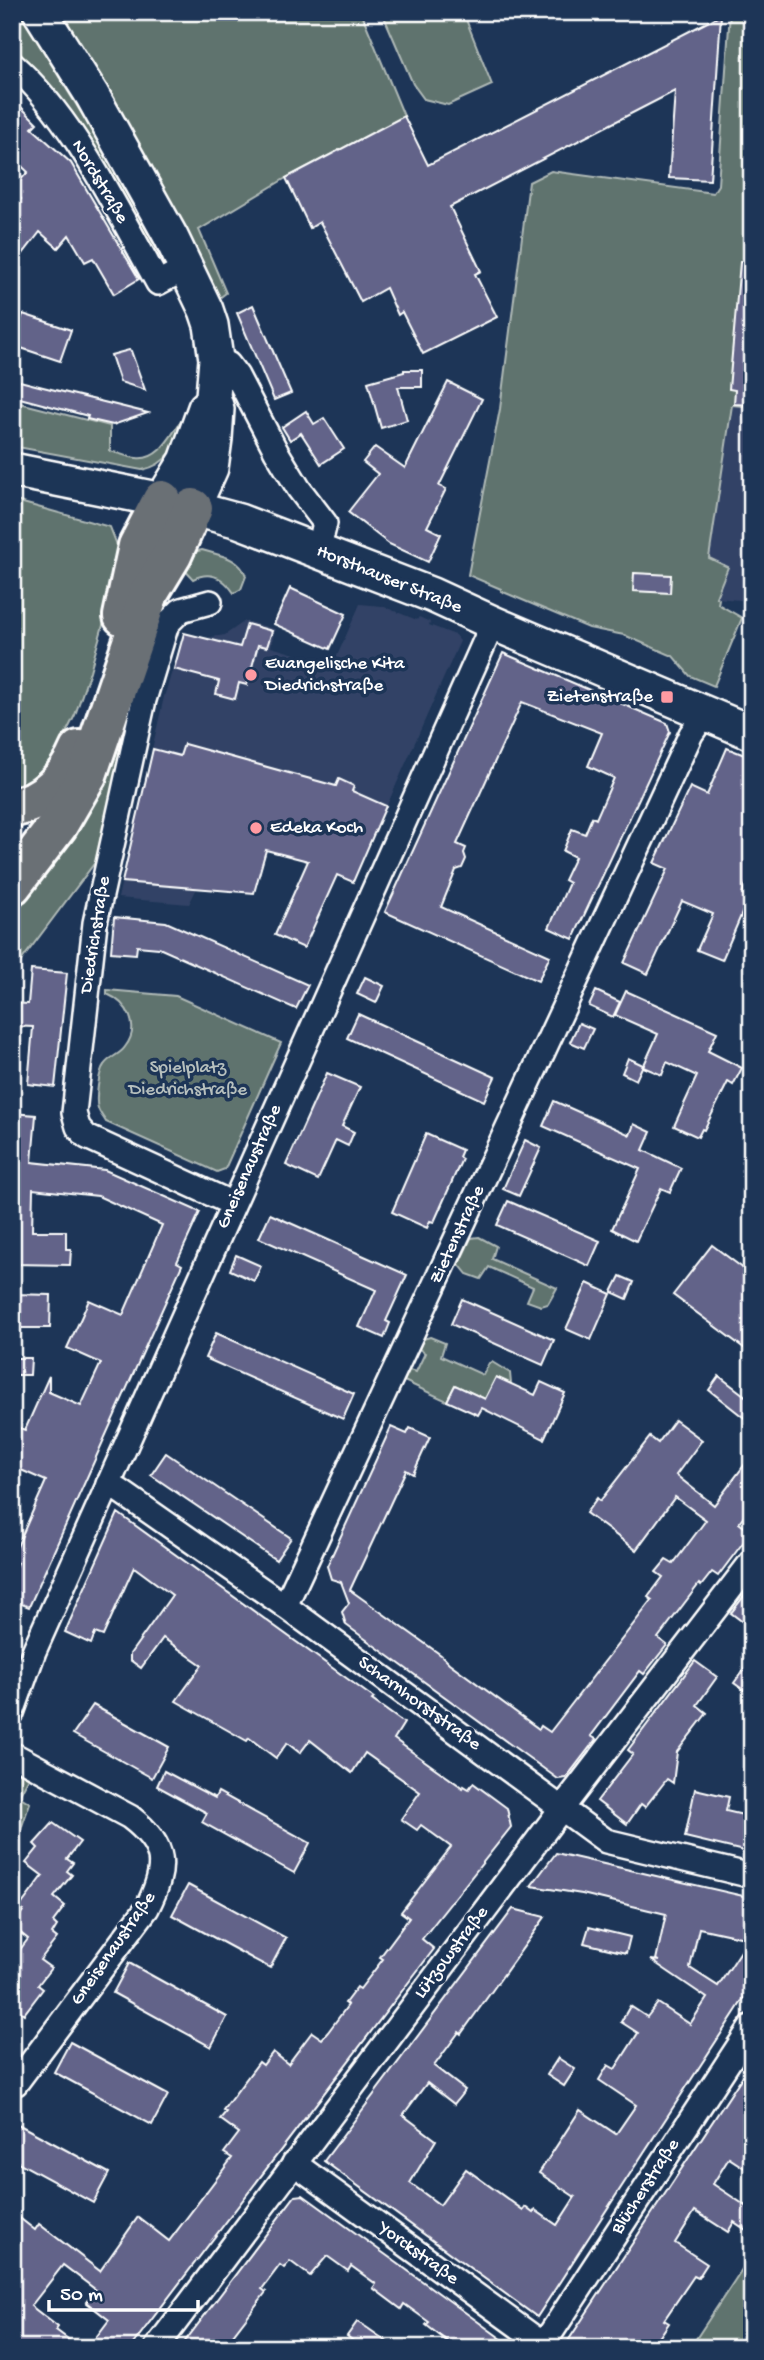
<svg xmlns="http://www.w3.org/2000/svg" width="764" height="2360" font-family="'Gochi Hand',sans-serif">
<style>
.built{fill:#324366}
.green{fill:#5f736e;stroke:#afb9b6;stroke-width:2}
.building{fill:#626489;stroke:#fff;stroke-width:2;fill-rule:evenodd}
.lines{fill:none;stroke-linecap:round;stroke-linejoin:round}
.street-casing{stroke:#fff;stroke-width:28}
.secondary-casing{stroke:#fff;stroke-width:38}
.highway-casing{stroke:#fff;stroke-width:44}
.street{stroke:#1d3557;stroke-width:23}
.secondary{stroke:#1d3557;stroke-width:33}
.highway{stroke:#6b6f75;stroke-width:38}
.poi-dot{fill:#ff9aa2;stroke:#1d3557;stroke-width:2.5}
.labels{text-anchor:middle;dominant-baseline:central;stroke-width:7;stroke-linejoin:round;paint-order:stroke}
.street-label{font-size:19px;fill:#fff;stroke:#1d3557}
.poi-label{font-size:19px;fill:#fff;stroke:#1d3557;text-anchor:start}
.park-label{font-size:19px;fill:#b7c0be;stroke:#1d3557}
</style>
<rect width="100%" height="100%" fill="#1d3557"/>
<filter id="ink" filterUnits="userSpaceOnUse"><feTurbulence type="fractalNoise" baseFrequency=".0143" numOctaves="2"/><feDisplacementMap in="SourceGraphic" scale="14" xChannelSelector="R" yChannelSelector="G"/><feConvolveMatrix kernelMatrix="1 2 1 2 8 2 1 2 1" color-interpolation-filters="sRGB"/></filter>
<g filter="url(#ink)">
<g class="built">
<path d="M733,404L752,407V601L716,598L709,559Z"/>
<path d="M360,604L382,606L417,620L419,617L430,622L429,625L455,635L460,641L353,882L306,861L267,850L254,893L197,888L189,904L118,898L164,697L184,633L205,638L225,635L245,621L275,629L271,647L333,665Z"/>
</g>
<g class="green">
<path d="M12,12H19L111,161L160,256L154,257L40,83L12,52Z"/>
<path d="M54,12H361L404,116L286,178L199,230L226,293L218,299Z"/>
<path d="M382,12H463L492,85L448,105L424,99L413,84Z"/>
<path d="M730,12H752V407L732,405L709,558L728,567L716,597L719,599L718,604L742,618L714,686L690,676L673,656L624,635L589,628L501,591V589L468,575L500,409L529,182L551,171L713,193L718,185Z"/>
<path d="M12,401L110,426V451C119,453 129,458 137,458C162,461 173,429 186,415C177,441 172,464 142,470L12,446Z"/>
<path d="M12,500L110,527L122,558L90,671L75,715L56,753L36,779L12,788Z"/>
<path d="M202,550C218,555 240,557 246,576L241,589L234,593C224,578 211,570 193,579L181,566L194,552Z"/>
<path d="M140,668L99,857L12,973V918L77,830L94,801Z"/>
<path d="M107,990L176,996L281,1043L225,1169L217,1172L106,1122C104,1118 99,1113 98,1108C95,1100 99,1071 104,1065C109,1057 120,1055 125,1047C141,1027 128,1003 107,994Z"/>
<path d="M479,1237L496,1246L492,1259L557,1288L548,1304L541,1306L527,1301L533,1287L489,1267L481,1279L467,1274L459,1264L471,1238Z"/>
<path d="M430,1337L445,1343L441,1356L483,1375L489,1363L492,1362L510,1373L511,1384L496,1377L485,1399L455,1385L447,1401L404,1381L409,1370L416,1372L425,1353L419,1349L423,1339Z"/>
<path d="M16,1767L31,1774L19,1796L30,1803L12,1855V1769Z"/>
<path d="M752,2254V2348H690Z"/>
</g>
<g class="building">
<path d="M721,15L710,180L669,178L675,91L450,207L481,271L475,274L497,317L423,354L402,312L398,315L386,288L361,302L320,222L310,228L286,178L404,116L428,165Z"/>
<path d="M12,98L37,123L32,128L71,163L139,279L114,294L93,258L85,262L69,235L58,248L40,232L12,268V209L21,199L12,189L28,172L12,157V142L20,135L12,128Z"/>
<path d="M740,262H752V405L734,404L735,390L729,389Z"/>
<path d="M253,305L291,393L274,400L237,313Z"/>
<path d="M23,314L71,330L60,361L12,345Z"/>
<path d="M129,350L131,351L145,390L120,382L111,355Z"/>
<path d="M404,370H422V387H398L407,420L381,428L368,382L404,372Z"/>
<path d="M12,379L43,387L148,413L113,425L87,419L88,416L12,396Z"/>
<path d="M448,382L482,399L439,486L446,489L427,527L441,534L428,562L389,544L348,512L378,474L363,462L375,447L405,468Z"/>
<path d="M306,411L314,424L324,418L344,449L321,464L301,433L290,440L282,427Z"/>
<path d="M634,573L671,575L670,593L633,591Z"/>
<path d="M290,588L346,614L330,649L274,624Z"/>
<path d="M247,624L272,631L267,647L258,645L247,685L239,683L235,699L216,694L219,681L174,669L184,633L240,647Z"/>
<path d="M503,653L667,723L670,732L573,939L549,928L569,883L564,880L575,857L563,851L572,829L585,834L592,817L596,819L614,778L588,766L602,733L522,702L457,844L466,848L464,853L466,859L462,868L456,870L441,907L550,956L538,981L385,912Z"/>
<path d="M184,744L336,786L339,779L354,786L352,791L386,806L353,882L337,875L304,948L275,935L308,861L266,850L254,893L122,882L153,749L180,756Z"/>
<path d="M727,748L752,758V870L742,894L749,897L722,960L697,950L713,914L682,901L648,974L624,963L668,869L654,863L690,787L707,795Z"/>
<path d="M114,917L166,922L308,985L296,1009L159,948L137,946L136,954L111,952Z"/>
<path d="M31,970L67,973L55,1087L28,1084L33,1027L12,1026V1003L28,1004Z"/>
<path d="M365,977L384,986L376,1003L357,994Z"/>
<path d="M596,991L620,1002L613,1017L589,1006Z"/>
<path d="M626,991L717,1032L708,1051L742,1068L733,1085L728,1082L704,1130L702,1129L698,1137L674,1126L697,1076L667,1062L662,1075L643,1067L658,1034L615,1015Z"/>
<path d="M358,1014L495,1077L484,1101L347,1038Z"/>
<path d="M579,1023L593,1029L584,1048L570,1042Z"/>
<path d="M628,1058L643,1065L636,1080L622,1073Z"/>
<path d="M327,1073L360,1087L342,1126L354,1132L348,1146L336,1140L318,1180L286,1165Z"/>
<path d="M554,1101L630,1135L634,1124L651,1132L643,1150L681,1168L670,1192L661,1188L636,1241L612,1229L640,1169L543,1126Z"/>
<path d="M12,1113L36,1115L32,1162L105,1170L200,1212L177,1262L182,1265L29,1607L12,1600V1576L18,1563L12,1560V1558L46,1481L12,1466V1425L25,1430L49,1376V1392L81,1406L101,1363L67,1348L81,1318L89,1300L123,1315L162,1225L98,1196L33,1189L32,1231H66V1249H71L70,1265L12,1264Z"/>
<path d="M426,1134L462,1150L459,1157L462,1159L434,1222L430,1221L427,1228L392,1212Z"/>
<path d="M525,1140L541,1148L519,1196L503,1189Z"/>
<path d="M508,1201L600,1241L589,1266L497,1225Z"/>
<path d="M270,1214L407,1275L386,1321L390,1323L384,1338L359,1327L376,1290L259,1238Z"/>
<path d="M712,1245L752,1275V1354L673,1295Z"/>
<path d="M236,1255L261,1266L254,1281L230,1270Z"/>
<path d="M620,1276L634,1282L627,1299L612,1292Z"/>
<path d="M587,1283L611,1294L591,1340L566,1329Z"/>
<path d="M12,1294L51,1295L50,1328H12Z"/>
<path d="M462,1299L554,1340L543,1365L451,1324Z"/>
<path d="M216,1333L354,1394L343,1419L205,1358Z"/>
<path d="M12,1358H31L30,1375H12Z"/>
<path d="M719,1376L752,1401V1424L709,1390Z"/>
<path d="M496,1377L535,1395L541,1382L565,1393L544,1439L482,1408L478,1415L447,1401L455,1385L485,1399Z"/>
<path d="M675,1420L702,1440L676,1475L714,1505L752,1455V1506L739,1523L751,1532L718,1576L712,1572L701,1586L699,1584L658,1638L667,1645L644,1674L640,1671L591,1736L596,1739L566,1778L558,1779L346,1625L342,1612L349,1603L341,1582L331,1579L327,1566L391,1427L407,1434L410,1428L430,1437L413,1474L406,1470L350,1590L441,1655L449,1663L539,1729L541,1726L550,1732L652,1600L648,1597L663,1577L656,1572L666,1560L673,1564L706,1520L675,1497L636,1550L586,1513L597,1498L600,1501L650,1437L658,1443Z"/>
<path d="M166,1453L291,1538L276,1560L151,1475Z"/>
<path d="M118,1513L374,1698L372,1700L404,1723L394,1739L463,1788L464,1786L469,1789L473,1783L507,1808L511,1827L422,1939L434,1949L130,2348H88L109,2320L86,2302L96,2290L63,2265L31,2306L58,2327L56,2330L80,2348H12V2212L35,2230L39,2224L100,2271L138,2217L169,2241L232,2158L224,2153L239,2133L220,2119L226,2112L223,2110L259,2062L263,2065L273,2052L288,2064L312,2032L322,2039L328,2032L348,2005L345,2003L357,1987L360,1989L383,1959L380,1957L409,1918L401,1912L451,1847L421,1825L417,1830L401,1819L420,1792L365,1753L352,1773L310,1740L300,1753L287,1743L276,1758L249,1738L247,1741L176,1701L202,1665L163,1638L141,1668L130,1660V1654L172,1595L134,1567L103,1636L95,1633L91,1644L65,1632Z"/>
<path d="M752,1586V1629L731,1613Z"/>
<path d="M752,1658V1696L734,1683Z"/>
<path d="M695,1661L717,1677L697,1705L707,1713L677,1752L673,1783L667,1779L645,1807L641,1804L627,1824L597,1801L633,1754L628,1750Z"/>
<path d="M93,1705L169,1747L152,1778L73,1734Z"/>
<path d="M164,1771L215,1798L218,1792L310,1843L294,1873L202,1822L207,1813L157,1786Z"/>
<path d="M695,1789L729,1797L726,1811L752,1817V1853L685,1837Z"/>
<path d="M53,1823L80,1842L67,1859L73,1863L67,1871L72,1875L54,1897L65,1906L53,1922L57,1926L52,1934L57,1938L40,1960L51,1968L38,1985L43,1989L24,2014L12,2005V1960L28,1939L12,1926L23,1911L19,1908L43,1876L26,1863L38,1848L34,1844Z"/>
<path d="M556,1853L752,1898V1986L537,2317L324,2161L513,1909L545,1917L461,2034L459,2032L434,2066L465,2090L454,2104L427,2083L403,2115L436,2140L410,2183L440,2205L466,2169L523,2210L525,2207L533,2213L535,2210L557,2225L575,2197L539,2173L580,2110L616,2134L636,2105L599,2080L608,2065L615,2069L638,2033L621,2022L630,2006L647,2017L658,2003L690,2024L707,1998L651,1960L660,1961L656,1960L666,1914L582,1894L531,1886ZM699,1928L749,1939L718,1986L690,1968Z"/>
<path d="M188,1885L286,1938L270,1968L172,1915Z"/>
<path d="M589,1927L630,1937L626,1953L584,1943Z"/>
<path d="M129,1963L227,2017L211,2047L113,1993Z"/>
<path d="M70,2042L168,2095L152,2125L54,2072Z"/>
<path d="M558,2058L575,2069L564,2086L547,2075Z"/>
<path d="M742,2077L752,2084V2173L729,2158L713,2184L752,2210V2234L734,2222L728,2232L695,2211L675,2243L707,2264L698,2278L694,2276L664,2320L669,2323L652,2348H579L568,2341Z"/>
<path d="M12,2121L109,2173L93,2203L12,2159Z"/>
<path d="M303,2195L440,2294L514,2348H456L426,2325L429,2322L404,2304L401,2309L373,2288L376,2284L351,2266L348,2271L327,2256L310,2276L290,2261L284,2268L280,2265L262,2289L266,2292L223,2348H180L295,2196Z"/>
<path d="M357,2322L366,2327L396,2348H362L347,2336Z"/>
</g>
<g class="lines">
<defs>
<g id="street">
<path d="M12,64C74,118 117,211 158,283L186,268"/>
<path d="M216,359L228,364L237,376L276,451L299,489L325,523L318,552"/>
<path d="M210,602L181,610L167,624L144,700L95,923L74,1113L78,1127L87,1137L233,1204"/>
<path d="M108,1484L120,1491L285,1606L606,1841L752,1876"/>
<path d="M285,1606L691,734L705,714"/>
<path d="M12,1713L34,1651L493,623"/>
<path d="M12,1754L130,1817C168,1846 167,1868 147,1908L16,2083"/>
<path d="M294,2163L543,2344"/>
<path d="M156,2348L562,1808L752,1561"/>
<path d="M541,2348L752,2026"/>
</g>
<g id="secondary">
<path d="M40,12L92,95L171,237L206,310L211,325L216,359L213,396L217,409L215,439L211,468L193,508"/>
<path d="M12,470L162,500L239,521L432,595L493,623L752,733"/>
<path d="M162,500L186,461L205,408"/>
</g>
<g id="highway">
<path d="M123,616L138,546L162,500"/>
<path d="M12,807C43,804 68,777 79,750"/>
<path d="M12,885L58,825L87,775L149,593L172,555L193,508"/>
</g>
</defs>
<use href="#street" class="street-casing"/>
<use href="#secondary" class="secondary-casing"/>
<use href="#highway" class="highway-casing"/>
<use href="#street" class="street"/>
<use href="#secondary" class="secondary"/>
<use href="#highway" class="highway"/>
</g>
</g>
<g class="poi-dot">
<circle cx="251" cy="675" r="7"/>
<rect x="660" y="690" width="14" height="14" rx="3.5"/>
<circle cx="256" cy="828" r="7"/>
</g>
<g class="labels">
<g class="street-label">
<text transform="translate(99 182) rotate(59)">Nordstraße</text>
<text transform="translate(389 580) rotate(22)">Horsthauser Straße</text>
<text transform="translate(96 935) rotate(-81)">Diedrichstraße</text>
<text transform="translate(250 1167) rotate(-66)">Gneisenaustraße</text>
<text transform="translate(458 1235) rotate(-65)">Zietenstraße</text>
<text transform="translate(419 1704) rotate(36)">Scharnhorststraße</text>
<text transform="translate(114 1949) rotate(-55)">Gneisenaustraße</text>
<text transform="translate(452 1953) rotate(-53)">Lützowstraße</text>
<text transform="translate(646 2187) rotate(-57)">Blücherstraße</text>
<text transform="translate(418 2254) rotate(36)">Yorckstraße</text>
</g>
<g class="poi-label">
<text x="265" y="664">Evangelische Kita<tspan x="265" dy="22">Diedrichstraße</tspan></text>
<text x="653" y="697" text-anchor="end">Zietenstraße</text>
<text x="270" y="828">Edeka Koch</text>
</g>
<g class="park-label">
<text x="188" y="1068">Spielplatz<tspan x="188" dy="22">Diedrichstraße</tspan></text>
</g>
</g>
<rect width="764" height="2360" fill="none" stroke="#1d3557" stroke-width="42"/>
<rect x="21" y="21" width="722" height="2318" fill="none" stroke="#fff" stroke-width="2.5" filter="url(#ink)"/>
<path d="M49 2300v10h149v-10" fill="none" stroke="#ffffff" stroke-width="3.5"/>
<text x="60" y="2300" font-size="21" fill="#ffffff" stroke="#1d3557" stroke-width="5" paint-order="stroke">50 m</text>
</svg>
